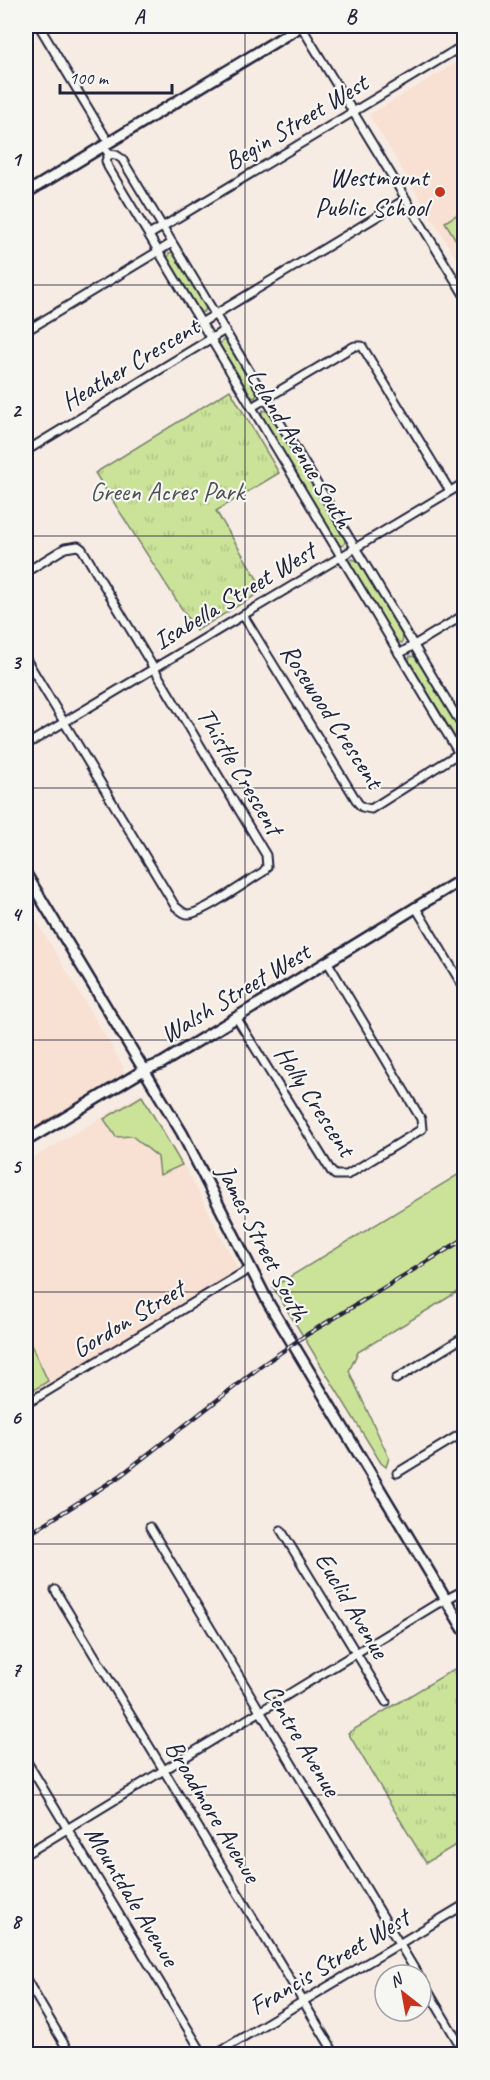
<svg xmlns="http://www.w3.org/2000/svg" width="490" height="2080" font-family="Caveat,sans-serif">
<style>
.built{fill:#f8e0d3}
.grass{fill:#cbe399;stroke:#76826a;stroke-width:1.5}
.park{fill:url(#park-tufts);stroke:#76826a;stroke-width:1.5}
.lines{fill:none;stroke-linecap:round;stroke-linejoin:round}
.street-casing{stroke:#22223b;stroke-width:11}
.secondary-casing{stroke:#22223b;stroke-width:14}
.street{stroke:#f6f6f2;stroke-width:7}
.secondary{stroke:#f6f6f2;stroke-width:9}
.rail-casing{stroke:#22223b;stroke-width:4.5}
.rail{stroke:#f6f6f2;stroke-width:2;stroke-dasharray:7;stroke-linecap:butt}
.grid{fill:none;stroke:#22223b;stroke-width:1.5;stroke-opacity:0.55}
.poi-dot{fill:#c8321e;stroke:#f6f6f2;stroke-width:2}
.labels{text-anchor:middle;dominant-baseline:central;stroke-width:4.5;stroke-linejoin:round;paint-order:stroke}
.street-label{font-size:26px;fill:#22223b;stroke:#f6f6f2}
.poi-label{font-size:26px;fill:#22223b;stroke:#f6f6f2;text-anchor:end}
.park-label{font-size:26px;fill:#4c5252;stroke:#f6f6f2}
.neatline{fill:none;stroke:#22223b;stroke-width:2}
.grid-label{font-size:20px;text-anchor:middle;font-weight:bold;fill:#22223b}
</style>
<defs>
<pattern id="park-tufts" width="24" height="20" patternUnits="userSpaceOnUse" patternTransform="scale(1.5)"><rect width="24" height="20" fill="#cbe399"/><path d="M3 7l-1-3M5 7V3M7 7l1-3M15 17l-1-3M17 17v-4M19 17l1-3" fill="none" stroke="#aec285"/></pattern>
</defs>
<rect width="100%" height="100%" fill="#f7ece4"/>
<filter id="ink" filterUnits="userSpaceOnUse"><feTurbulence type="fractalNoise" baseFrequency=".0167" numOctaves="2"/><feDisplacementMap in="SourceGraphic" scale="12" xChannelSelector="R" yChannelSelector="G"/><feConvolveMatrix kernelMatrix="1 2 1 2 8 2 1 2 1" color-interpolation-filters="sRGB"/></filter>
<g filter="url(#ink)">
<g class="built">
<path d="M464,58V271L369,115Z"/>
<path d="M26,903L123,1066L124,1073L26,1134Z"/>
<path d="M141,1094L190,1176L238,1269L234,1275L26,1400V1162Z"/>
</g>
<g class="grass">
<path d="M463,211H464V253L445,222Z"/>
<path d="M173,252L207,307L204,312H200L168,259L169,253Z"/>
<path d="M223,340L227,341L258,392L255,398L252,397L222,349L220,344Z"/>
<path d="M263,410L268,412L346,538L344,545L340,546L336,543L261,415Z"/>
<path d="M352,559L358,561L403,637L402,643L396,641L350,565Z"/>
<path d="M410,656L415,657L463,734L464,738L461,741L456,739L409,661Z"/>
<path d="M142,1096L182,1165L160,1175L158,1157L132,1136L116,1137L104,1119Z"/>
<path d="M464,1171V1288L358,1352L349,1371L389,1458L386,1467L381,1463L273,1287Z"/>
<path d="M26,1334L48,1381L26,1395Z"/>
</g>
<g class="park">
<path d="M230,390L279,473L216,511L264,590L196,631L95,473Z"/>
<path d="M464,1663V1840L426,1863L348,1733Z"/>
</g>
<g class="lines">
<defs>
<g id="street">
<path d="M39,26L109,143"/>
<path d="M301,26L464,295"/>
<path d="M103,146L109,154L106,161L108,167L464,762"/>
<path d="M109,154L116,155L122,159L464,729"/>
<path d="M149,235L464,45"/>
<path d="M201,323L406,199"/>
<path d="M26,331L172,243"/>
<path d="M252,407L349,349L355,346H362L450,491"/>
<path d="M26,451L225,330"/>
<path d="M26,572L65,548L78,546L82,549L266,855L267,867L263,872C249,880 201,915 187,914C182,913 179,909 175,906L26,659"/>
<path d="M243,615L358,803L362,807L371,809L464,750"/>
<path d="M399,654L464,615"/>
<path d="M26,745L464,483"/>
<path d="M416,908L464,988"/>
<path d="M236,1017L331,1171L335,1175H347L422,1129L421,1119L327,961"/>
<path d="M396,1379L464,1337"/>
<path d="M26,1404L251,1268"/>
<path d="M397,1473L464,1432"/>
<path d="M150,1527L418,1975"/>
<path d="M281,1530L386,1702"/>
<path d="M55,1590L335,2054"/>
<path d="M26,1760L203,2054"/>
<path d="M26,1854L435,1605L464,1590"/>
<path d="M26,1979L70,2054"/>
<path d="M421,1979L464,2052"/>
<path d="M215,2054L464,1905"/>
</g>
<g id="secondary">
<path d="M26,193L301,26"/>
<path d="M26,874L182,1133L269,1304L464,1630"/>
<path d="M26,1141L144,1070L162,1063L464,878"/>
</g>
</defs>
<use href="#street" class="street-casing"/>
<use href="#secondary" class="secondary-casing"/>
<use href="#street" class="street"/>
<use href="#secondary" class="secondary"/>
<defs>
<path id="rail" d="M26,1536L120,1476L261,1366L303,1337L464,1239"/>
</defs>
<use href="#rail" class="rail-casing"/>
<use href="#rail" class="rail"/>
</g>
</g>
<path class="grid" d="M245,26V2054M26,285H464M26,536H464M26,788H464M26,1040H464M26,1292H464M26,1544H464M26,1795H464"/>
<circle class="poi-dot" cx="440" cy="192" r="6"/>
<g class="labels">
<g class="street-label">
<text transform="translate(296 122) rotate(-31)">Begin Street West</text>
<text transform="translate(130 364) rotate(-31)">Heather Crescent</text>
<text transform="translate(300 448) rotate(59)">Leland Avenue South</text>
<text transform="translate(234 596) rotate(-31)">Isabella Street West</text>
<text transform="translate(332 716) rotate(57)">Rosewood Crescent</text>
<text transform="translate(240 771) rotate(59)">Thistle Crescent</text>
<text transform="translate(235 993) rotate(-31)">Walsh Street West</text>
<text transform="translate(315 1101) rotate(57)">Holly Crescent</text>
<text transform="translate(263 1243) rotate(63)">James Street South</text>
<text transform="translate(128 1319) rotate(-31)">Gordon Street</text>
<text transform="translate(352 1605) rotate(59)">Euclid Avenue</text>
<text transform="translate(302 1740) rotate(59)">Centre Avenue</text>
<text transform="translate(213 1811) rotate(59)">Broadmore Avenue</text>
<text transform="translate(132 1896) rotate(59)">Mountdale Avenue</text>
<text transform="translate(329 1962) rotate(-31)">Francis Street West</text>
</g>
<g class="poi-label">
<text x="428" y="177">Westmount<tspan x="428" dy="30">Public School</tspan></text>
</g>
<g class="park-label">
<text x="167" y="491">Green Acres Park</text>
</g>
</g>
<rect width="490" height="2080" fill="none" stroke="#f6f6f2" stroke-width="66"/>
<g transform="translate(403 1993) rotate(329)"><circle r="28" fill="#f6f6f2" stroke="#a1a1a9" stroke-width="1.5"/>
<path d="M0-4.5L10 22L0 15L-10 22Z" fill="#c8321e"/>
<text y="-9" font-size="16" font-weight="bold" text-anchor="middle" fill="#22223b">N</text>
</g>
<path d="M60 84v9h112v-9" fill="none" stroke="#22223b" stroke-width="3"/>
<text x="69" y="84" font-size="18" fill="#22223b" stroke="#f6f6f2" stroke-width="4.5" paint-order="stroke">100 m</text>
<rect x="33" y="33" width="424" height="2014" class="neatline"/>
<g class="grid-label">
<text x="139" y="23">A</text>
<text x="351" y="23">B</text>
<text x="16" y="166">1</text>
<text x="16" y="417">2</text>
<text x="16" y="669">3</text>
<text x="16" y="921">4</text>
<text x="16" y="1173">5</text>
<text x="16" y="1424">6</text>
<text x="16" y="1676">7</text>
<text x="16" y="1928">8</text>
</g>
</svg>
